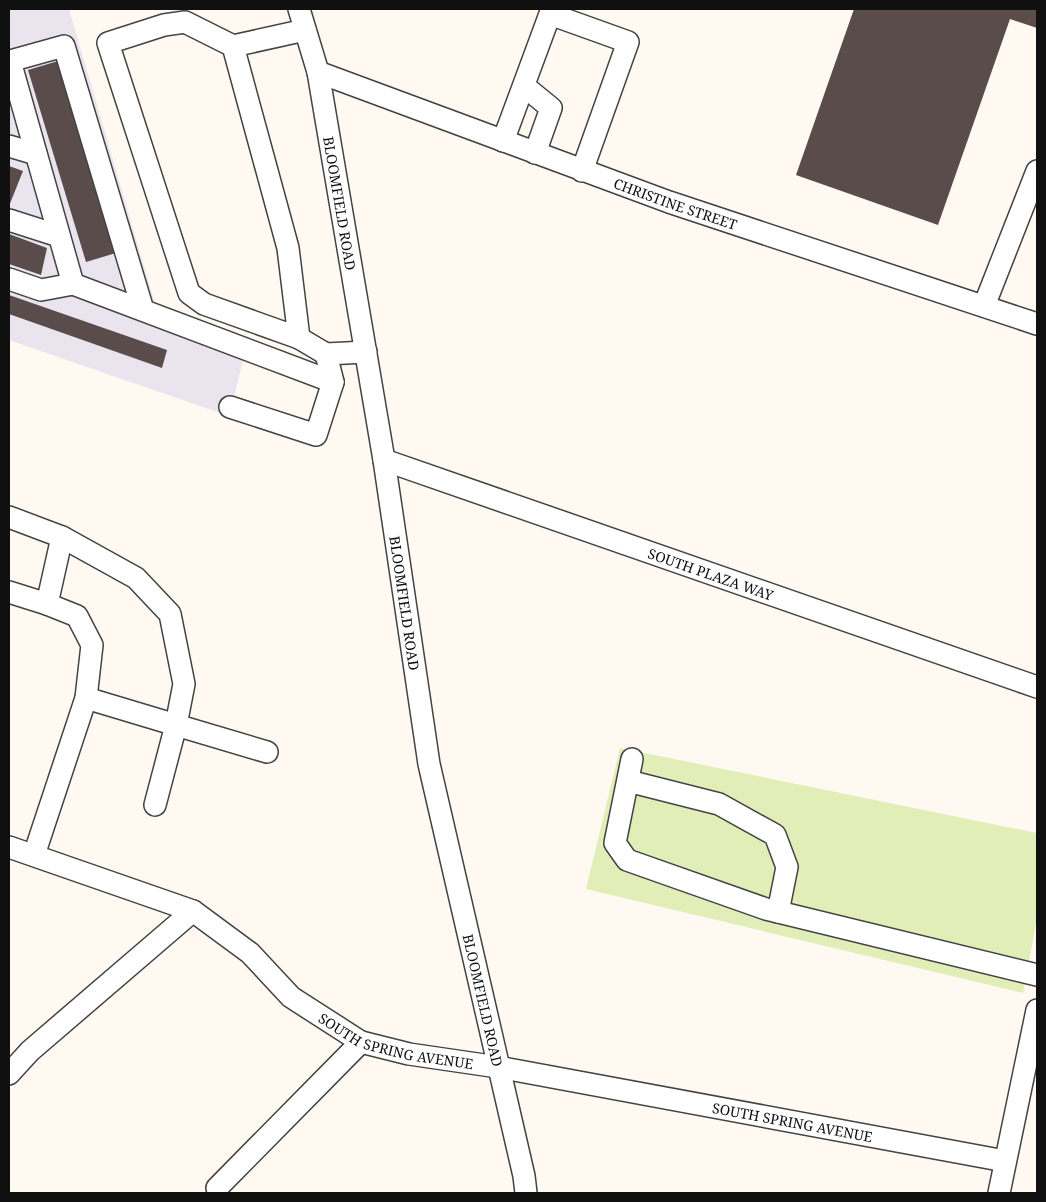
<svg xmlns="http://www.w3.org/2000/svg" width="1046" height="1202" font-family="'Noto Serif',serif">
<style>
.industrial{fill:#eae4ef}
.green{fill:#e2eeb7}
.building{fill:#594c4b}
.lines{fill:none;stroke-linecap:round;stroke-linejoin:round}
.minor-casing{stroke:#434343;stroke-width:24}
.minor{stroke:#fff;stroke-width:21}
.labels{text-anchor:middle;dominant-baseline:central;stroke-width:5;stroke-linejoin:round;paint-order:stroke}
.street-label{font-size:14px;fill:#101010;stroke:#fff}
</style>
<rect width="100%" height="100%" fill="#fff9f2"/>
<path class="industrial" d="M9,9H69L155,304L249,337L229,416L9,340Z"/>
<path class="green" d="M620,748L1037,833V918L1023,993L586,889Z"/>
<g class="building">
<path d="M854,9H1037V28L1010,19L938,225L796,175Z"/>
<path d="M58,61L116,253L86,262L28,70Z"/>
<path d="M9,166L23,171L9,206Z"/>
<path d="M9,234L47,248L41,275L9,264Z"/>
<path d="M9,295L167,350L162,368L9,314Z"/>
</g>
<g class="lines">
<defs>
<g id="minor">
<path id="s1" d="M299,9L318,72L384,460L429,764L524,1176L526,1193"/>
<path d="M233,46L288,248L299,338L204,304L189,293L108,43L164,25L185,22L233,46L305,30"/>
<path id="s2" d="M318,72L669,202L1037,324"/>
<path d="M524,86L551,108L535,153"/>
<path d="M503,141L550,14L628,42L582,171"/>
<path d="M9,146L36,154"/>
<path d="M9,220L59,236"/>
<path d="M9,279L41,290L73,284"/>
<path d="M984,306L1037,171"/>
<path d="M143,310L64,46L10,61L73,284L333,382"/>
<path d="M299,338L326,354L366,352"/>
<path d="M230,407L316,435L333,382L326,354"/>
<path id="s3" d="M384,460L1037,687"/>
<path d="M9,517L62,537L47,604L77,616L92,645L86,698L34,855"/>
<path d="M62,537L136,578L170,614L184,684L176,725L86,698"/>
<path d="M9,592L47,604"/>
<path d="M632,759L615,843L627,860L766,909L1037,975"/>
<path d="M628,781L719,804L775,835L787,867L778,912"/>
<path d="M155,805L176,725L267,752"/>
<path id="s4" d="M9,847L193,911L250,953L291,997L361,1042L409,1054L498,1067L1005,1161"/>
<path d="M9,1074L30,1051L193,911"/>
<path d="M217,1188L361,1042"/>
<path d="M999,1193L1037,1010"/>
</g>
</defs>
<use href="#minor" class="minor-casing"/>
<use href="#minor" class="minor"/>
</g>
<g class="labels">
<g class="street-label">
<text stroke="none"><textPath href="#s1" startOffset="199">BLOOMFIELD ROAD</textPath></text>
<text stroke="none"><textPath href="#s2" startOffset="381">CHRISTINE STREET</textPath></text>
<text stroke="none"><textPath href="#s3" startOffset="346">SOUTH PLAZA WAY</textPath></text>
<text stroke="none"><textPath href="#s1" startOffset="604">BLOOMFIELD ROAD</textPath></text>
<text stroke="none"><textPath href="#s1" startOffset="1009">BLOOMFIELD ROAD</textPath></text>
<text stroke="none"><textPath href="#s4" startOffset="442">SOUTH SPRING AVENUE</textPath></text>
<text stroke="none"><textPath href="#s4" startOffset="848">SOUTH SPRING AVENUE</textPath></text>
</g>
</g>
<rect width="1046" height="1202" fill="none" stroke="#101010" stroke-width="20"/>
</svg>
